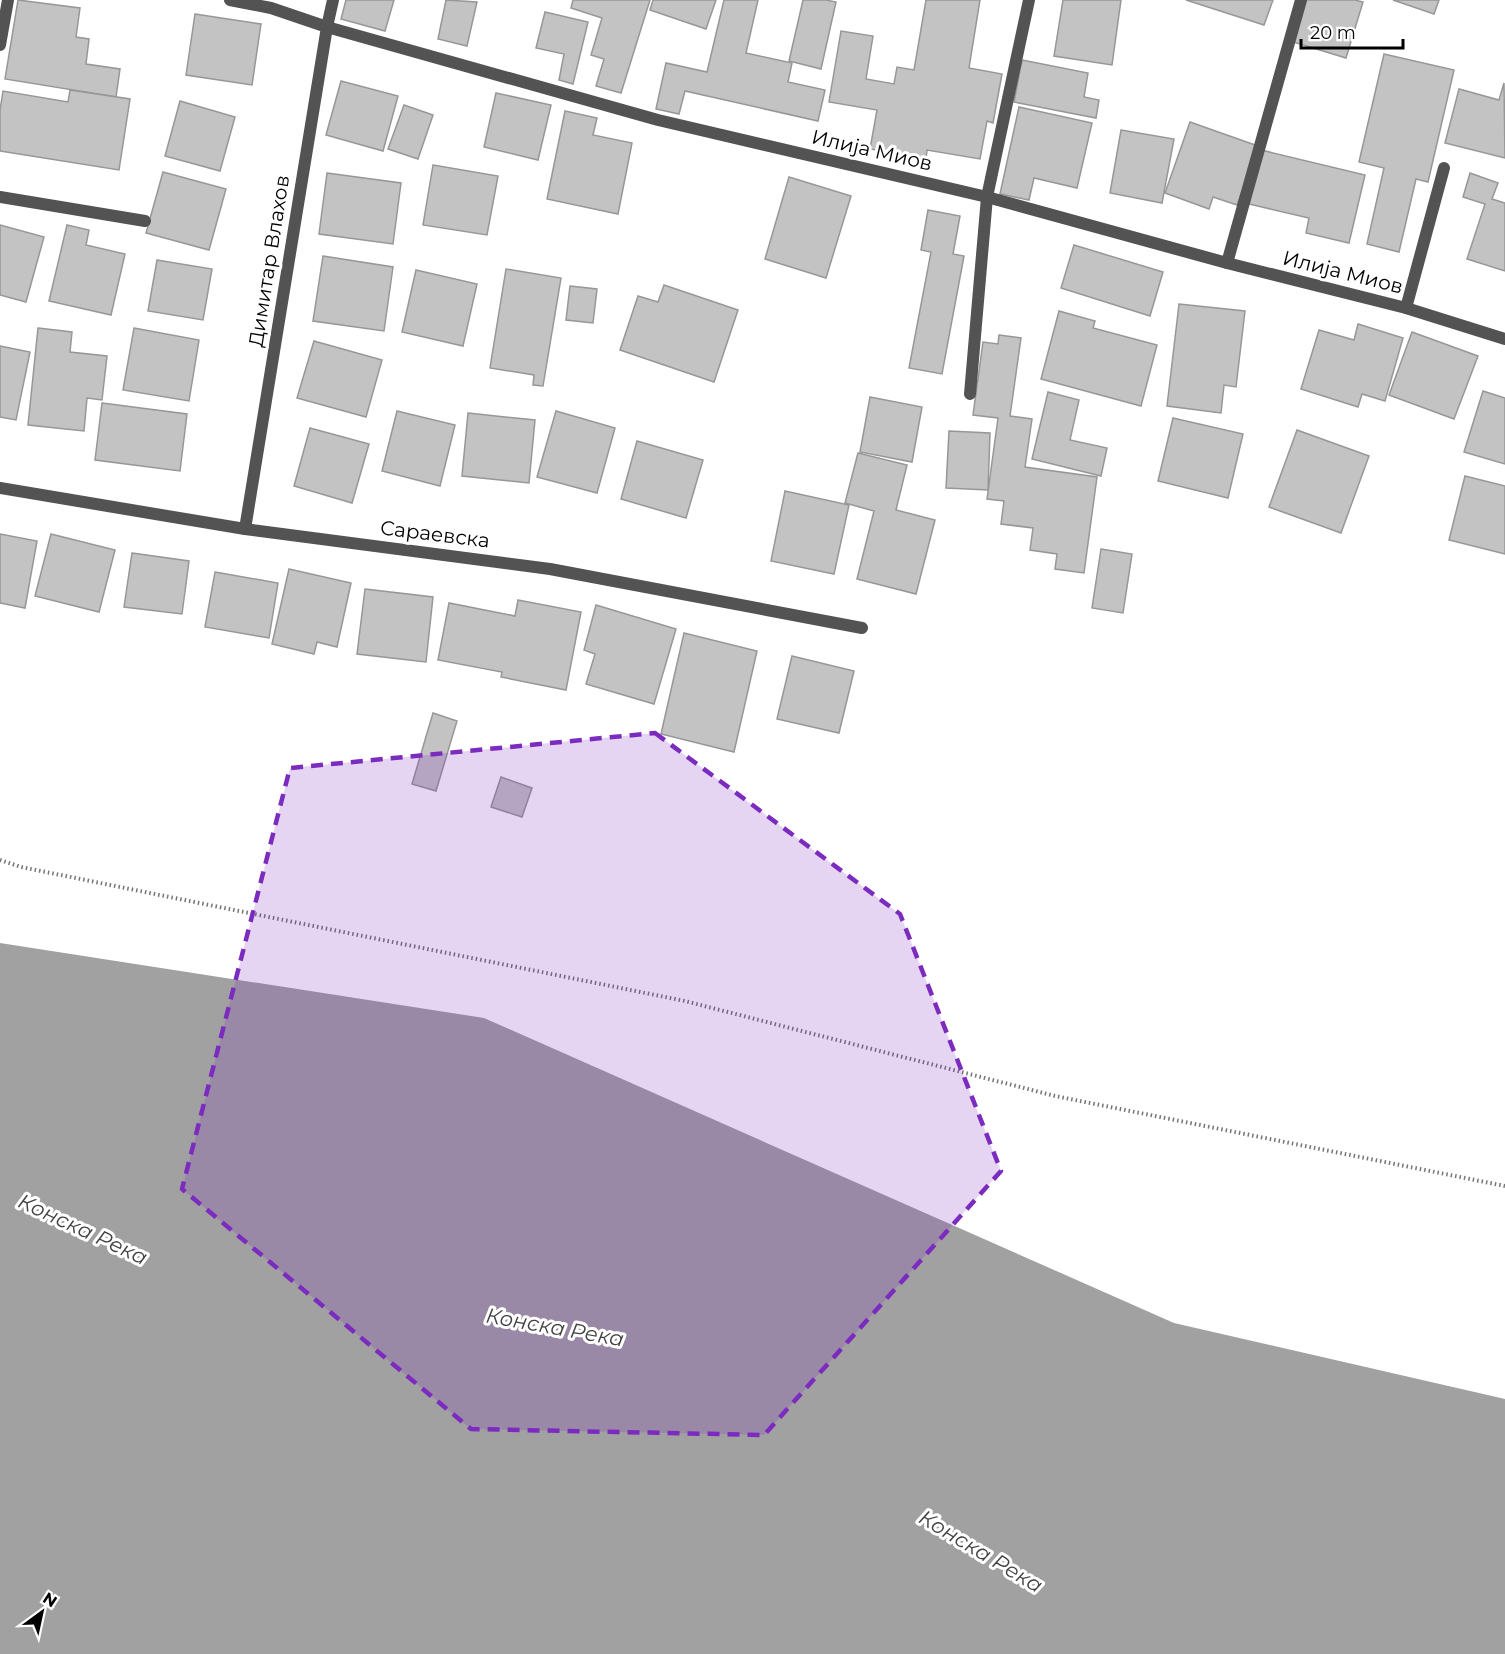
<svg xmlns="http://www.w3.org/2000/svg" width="1505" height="1654" font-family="Montserrat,sans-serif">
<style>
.water{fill:#a1a1a1}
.building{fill:#c3c3c3;stroke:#979797;stroke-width:1.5}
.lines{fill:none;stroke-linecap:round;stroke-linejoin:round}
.path{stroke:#757575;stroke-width:4;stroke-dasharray:1.5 3;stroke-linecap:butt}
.street{stroke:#535353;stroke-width:12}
.marked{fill:#7b2cbf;fill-opacity:0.2;stroke:#7b2cbf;stroke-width:4.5;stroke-dasharray:12 8;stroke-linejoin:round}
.labels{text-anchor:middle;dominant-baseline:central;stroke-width:6;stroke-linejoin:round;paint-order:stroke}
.street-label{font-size:20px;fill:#000;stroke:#fff}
.water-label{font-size:21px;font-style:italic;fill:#424242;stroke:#fff}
</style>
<rect width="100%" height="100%" fill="#fff"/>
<path class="water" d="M0,943L484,1018L1174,1323L1505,1399V1654H0Z"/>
<g class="building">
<path d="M18,0L80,8L76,37L89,39L86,64L120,69L116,97L5,79Z"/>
<path d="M346,0H394L385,31L341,19Z"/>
<path d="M446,0L477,2L467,46L438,39Z"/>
<path d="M573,0H650L621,93L596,86L604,59L591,55L602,18L571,8Z"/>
<path d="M653,0H716L706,29L650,10Z"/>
<path d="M724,0H758L746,53L792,63L788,82L825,90L818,121L685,91L679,114L656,109L666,63L707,72Z"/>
<path d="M803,0H826L836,2L821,69L789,61Z"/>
<path d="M926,0H980L969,68L1002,74L993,123L987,121L980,159L927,150L926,159L870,149L877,110L829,102L841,31L873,36L866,79L894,84L897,67L914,70Z"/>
<path d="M1063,0H1121L1112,65L1054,56Z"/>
<path d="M1186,0H1273L1264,25Z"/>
<path d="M1302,0H1355L1363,2L1346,58L1290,41Z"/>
<path d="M1393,0H1439L1434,14Z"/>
<path d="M545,12L588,22L573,84L559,80L564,54L536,48Z"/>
<path d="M195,14L261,24L252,85L186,75Z"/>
<path d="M1384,54L1454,70L1428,182L1416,179L1399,252L1367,244L1384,168L1359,162Z"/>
<path d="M1022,60L1088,73L1084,97L1099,100L1096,118L1014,102Z"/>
<path d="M341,81L398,96L383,151L326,135Z"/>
<path d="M1504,83L1505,158L1445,143L1459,89L1499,100Z"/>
<path d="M70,90L130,99L119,170L0,151V110L3,91L68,102Z"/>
<path d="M496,93L551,105L538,160L484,147Z"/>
<path d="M180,101L235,117L220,171L165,156Z"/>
<path d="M404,105L433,115L418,159L388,149Z"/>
<path d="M1019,107L1092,123L1077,188L1034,178L1029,200L1000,194Z"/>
<path d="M565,111L597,118L593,135L632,143L618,214L547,199Z"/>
<path d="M1190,122L1258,146L1237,205L1213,197L1209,209L1165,193Z"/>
<path d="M1121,130L1174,139L1162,203L1110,193Z"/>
<path d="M1261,150L1365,175L1349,243L1306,233L1309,218L1249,204Z"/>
<path d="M433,165L498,176L487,235L423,225Z"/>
<path d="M163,172L226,189L209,250L146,233Z"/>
<path d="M327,173L401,183L393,244L319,234Z"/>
<path d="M1470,173L1498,183L1492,199L1505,203V271L1467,259L1485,204L1463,197Z"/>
<path d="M789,177L851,196L826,278L765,259Z"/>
<path d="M928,210L960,216L953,254L964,256L942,374L909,368L931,252L921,250Z"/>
<path d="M0,225L44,237L26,302L0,295Z"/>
<path d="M67,225L89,230L86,245L125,254L111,315L49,301Z"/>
<path d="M1074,245L1163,272L1150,316L1061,288Z"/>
<path d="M323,256L393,267L384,331L313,321Z"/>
<path d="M157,260L212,269L203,320L148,311Z"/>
<path d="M506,269L561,278L543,386L533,385L534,375L490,368Z"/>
<path d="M416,270L477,284L463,346L402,332Z"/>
<path d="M664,285L738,310L714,382L620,350L638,296L658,302Z"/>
<path d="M570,286L597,289L593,323L566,320Z"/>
<path d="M1179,304L1245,311L1236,387L1224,385L1221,413L1167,406Z"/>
<path d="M1059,311L1095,321L1093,328L1157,345L1141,406L1041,379Z"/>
<path d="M1358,324L1403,338L1385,401L1362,394L1358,407L1301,389L1319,330L1354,340Z"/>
<path d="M38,328L72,332L70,352L107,356L102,400L87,398L84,431L28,425Z"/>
<path d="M134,328L199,340L189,401L123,390Z"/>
<path d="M1412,332L1478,356L1454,419L1389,395Z"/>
<path d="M999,335L1021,338L1010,416L1032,419L1025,467L1097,477L1084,573L1055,569L1057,554L1030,550L1033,528L1001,524L1004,501L987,499L998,418L973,415L983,342L998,344Z"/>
<path d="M314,341L382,360L366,417L297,398Z"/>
<path d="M0,346L30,352L16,420L0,417Z"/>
<path d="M1483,391L1505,398V464L1464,452Z"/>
<path d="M1048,392L1079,400L1070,440L1107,448L1101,476L1032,459Z"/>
<path d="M870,397L922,407L912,462L860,452Z"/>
<path d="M102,403L187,414L180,471L95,460Z"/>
<path d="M397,411L455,425L440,486L382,471Z"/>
<path d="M556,411L615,428L597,493L537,477Z"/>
<path d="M468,413L535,420L529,483L462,476Z"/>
<path d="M1173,418L1243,434L1228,498L1158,481Z"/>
<path d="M310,428L369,444L352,503L294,486Z"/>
<path d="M1297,430L1369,456L1341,533L1269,507Z"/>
<path d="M949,431L990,433L988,490L946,488Z"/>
<path d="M637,441L703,460L686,518L621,499Z"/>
<path d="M858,453L907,465L896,510L935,520L916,594L857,579L874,511L845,503Z"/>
<path d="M1465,476L1505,486V554L1449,540Z"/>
<path d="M785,491L849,505L834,574L771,561Z"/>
<path d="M0,534L37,541L25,608L0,603Z"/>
<path d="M51,534L115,550L99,612L35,596Z"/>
<path d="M1101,549L1132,554L1123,613L1092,608Z"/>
<path d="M132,553L189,561L182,614L124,607Z"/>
<path d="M289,569L351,583L337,647L317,642L314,654L272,644Z"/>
<path d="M215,572L278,583L269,638L205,627Z"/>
<path d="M365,589L433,597L426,662L357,654Z"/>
<path d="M518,600L581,612L566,690L501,677L502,672L438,660L449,603L515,616Z"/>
<path d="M596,605L676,629L654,704L586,684L595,654L584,650Z"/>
<path d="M684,633L757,651L734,752L661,734Z"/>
<path d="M792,656L854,671L839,733L777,719Z"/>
<path d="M433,713L457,721L436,791L412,784Z"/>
<path d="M501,777L532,788L522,817L491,807Z"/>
</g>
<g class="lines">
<path class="path" d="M0,860L21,867L685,1001L1055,1096L1505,1186"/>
<g class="street">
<path d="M230,0L271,8L327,27L658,120L987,197L1227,263L1406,308L1505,339"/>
<path d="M0,45L8,0"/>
<path d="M0,197L145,221"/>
<path d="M1227,263L1301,0"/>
<path d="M1406,308L1444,168"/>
<path d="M970,394L987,197L1029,0"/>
<path d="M0,488L245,529L550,569L862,628"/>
<path d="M245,529L327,27L333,0"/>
</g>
</g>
<path class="marked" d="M655,733L900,914L1001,1171L764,1435L471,1429L182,1189L290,768Z"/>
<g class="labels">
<g class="street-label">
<text transform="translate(872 150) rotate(13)">Илија Миов</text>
<text transform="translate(269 261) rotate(-81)">Димитар Влахов</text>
<text transform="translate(1343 272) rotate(14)">Илија Миов</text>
<text transform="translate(435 534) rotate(7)">Сараевска</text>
</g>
<g class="water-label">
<text transform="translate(83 1229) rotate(25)">Конска Река</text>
<text transform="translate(555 1327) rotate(10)">Конска Река</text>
<text transform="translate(981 1551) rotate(31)">Конска Река</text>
</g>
</g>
<g transform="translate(42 1612) rotate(33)" stroke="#ffffff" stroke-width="4.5" paint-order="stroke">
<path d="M0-4.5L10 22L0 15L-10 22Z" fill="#000000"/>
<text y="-9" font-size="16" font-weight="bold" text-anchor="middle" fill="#000000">N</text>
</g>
<path d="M1301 39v9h102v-9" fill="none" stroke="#000000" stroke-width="3"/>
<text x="1310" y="39" font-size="18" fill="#000000" stroke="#ffffff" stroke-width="4.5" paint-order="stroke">20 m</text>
</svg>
